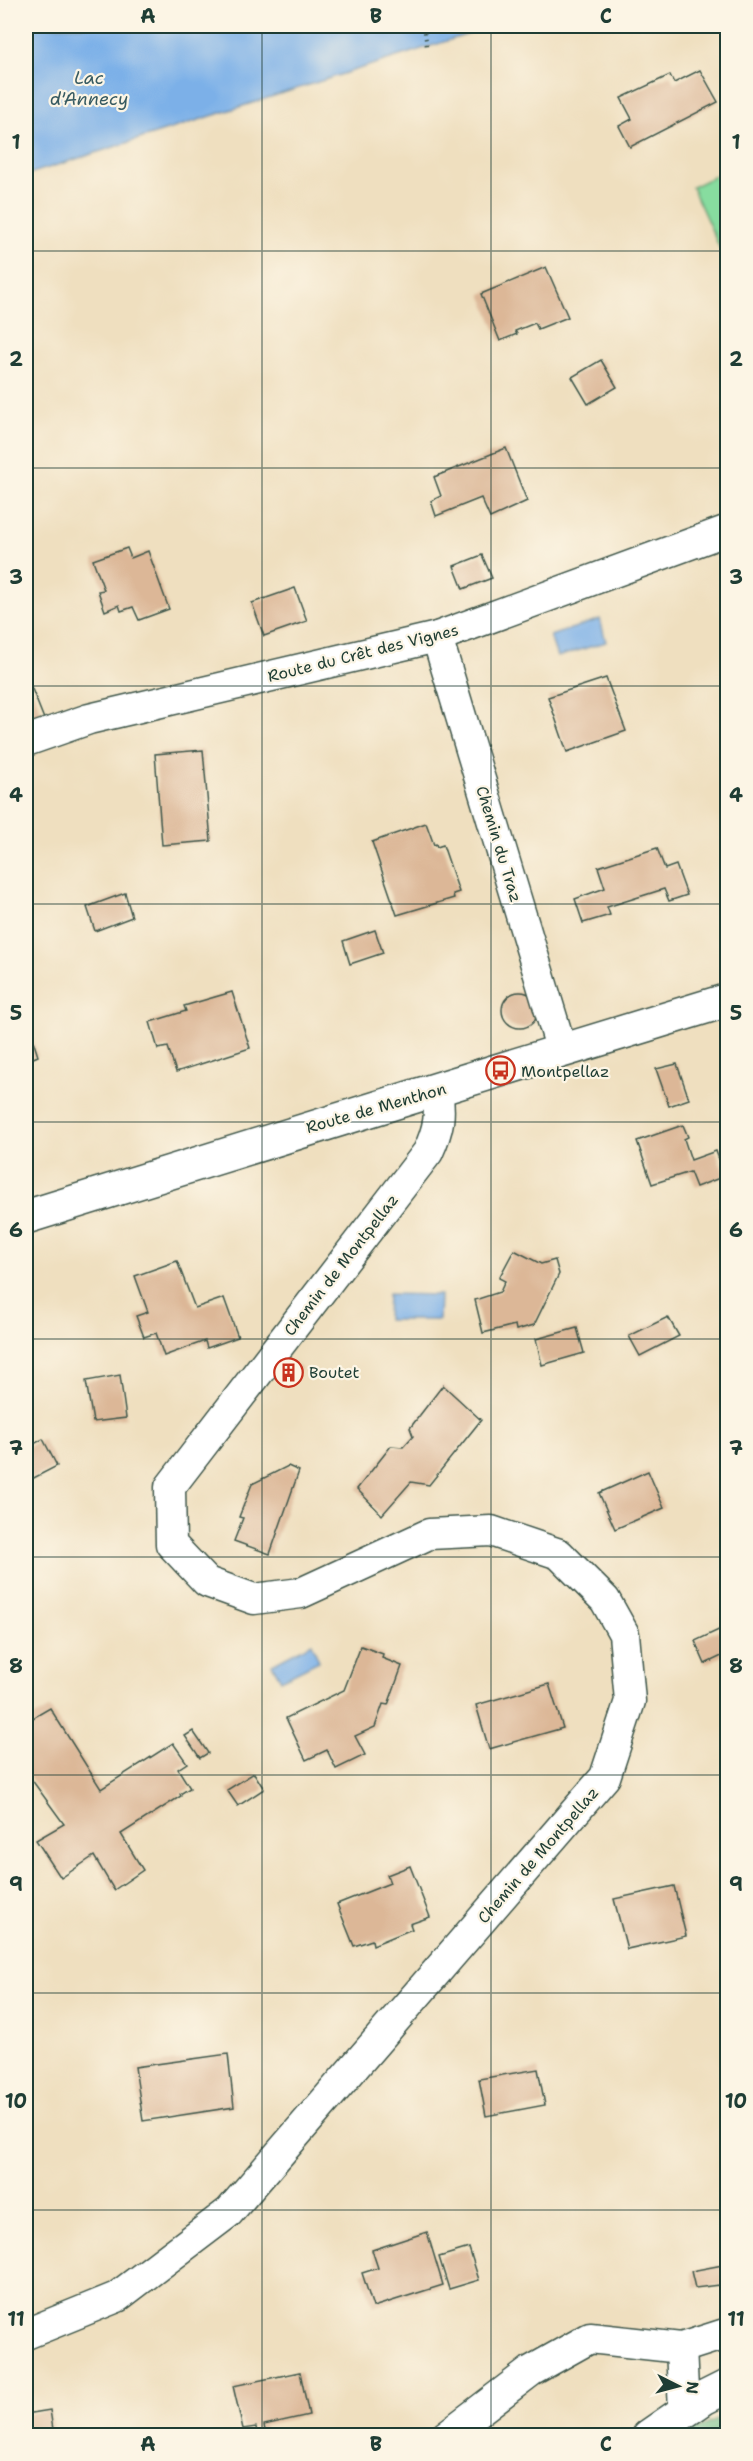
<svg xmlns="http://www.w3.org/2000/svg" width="753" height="2461" font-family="'Shantell Sans',sans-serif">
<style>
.green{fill:#87dc9f;stroke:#538c6a;stroke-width:1.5}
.forest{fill:#6dbc86;stroke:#467c5d;stroke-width:1.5}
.water{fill:#7bb0e8;stroke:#4d768e;stroke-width:1.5}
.building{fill:#dcb797}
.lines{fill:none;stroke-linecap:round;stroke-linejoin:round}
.street-casing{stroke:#3e5549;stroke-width:33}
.secondary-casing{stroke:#3e5549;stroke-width:36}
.path{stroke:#3e5549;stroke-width:4;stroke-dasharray:1.5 4.5;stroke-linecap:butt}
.street{stroke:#fff;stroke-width:30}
.secondary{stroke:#fff;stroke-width:33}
.grid{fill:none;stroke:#1f3d34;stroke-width:1.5;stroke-opacity:0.55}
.labels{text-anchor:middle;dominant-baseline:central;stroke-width:4.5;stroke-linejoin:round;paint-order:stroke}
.street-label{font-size:16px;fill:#1f3d34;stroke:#fcf5e5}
.poi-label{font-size:16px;fill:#1f3d34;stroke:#fcf5e5;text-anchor:start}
.water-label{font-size:18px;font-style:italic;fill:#365a61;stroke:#fcf5e5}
.neatline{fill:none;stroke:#1f3d34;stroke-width:2}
.grid-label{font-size:20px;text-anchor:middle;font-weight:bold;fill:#1f3d34}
</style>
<rect width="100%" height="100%" fill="#fcf5e5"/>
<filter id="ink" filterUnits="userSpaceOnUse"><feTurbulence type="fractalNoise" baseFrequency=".0167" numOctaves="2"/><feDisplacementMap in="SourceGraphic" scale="12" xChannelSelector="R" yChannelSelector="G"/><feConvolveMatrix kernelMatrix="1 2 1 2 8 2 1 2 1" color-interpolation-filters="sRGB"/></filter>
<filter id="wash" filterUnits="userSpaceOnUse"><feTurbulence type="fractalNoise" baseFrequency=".008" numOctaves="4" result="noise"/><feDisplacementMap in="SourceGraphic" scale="24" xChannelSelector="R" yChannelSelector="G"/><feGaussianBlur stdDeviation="1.35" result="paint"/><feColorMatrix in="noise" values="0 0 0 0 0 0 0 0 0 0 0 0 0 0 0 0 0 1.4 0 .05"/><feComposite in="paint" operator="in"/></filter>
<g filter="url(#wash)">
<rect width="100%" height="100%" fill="#efdfbf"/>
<path class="green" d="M727,170V264L692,187Z"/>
<path class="forest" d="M727,2415V2435H685Z"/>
<g class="water">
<path d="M26,26H494L26,175Z"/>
<path d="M600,619L606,642L557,657L550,636Z"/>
<path d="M388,1294L440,1295L439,1320H387Z"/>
<path d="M312,1643L319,1661L281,1680L272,1664Z"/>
</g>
<g id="blocks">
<g class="building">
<path d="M700,70L718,102L630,147L619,126L632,119L621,98L670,75L674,83Z"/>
<path d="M546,267L568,317L538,329L535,323L515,331L517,334L500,341L481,294Z"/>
<path d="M601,360L617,387L588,404L572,377Z"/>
<path d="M506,448L527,501L490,518L481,498L436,516L431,501L441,496L434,477Z"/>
<path d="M127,548L131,558L148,551L169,609L139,620L133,607L121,611L119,605L105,611L98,591L104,590L93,560Z"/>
<path d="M482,555L492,578L463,589L454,566Z"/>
<path d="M295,588L307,621L264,636L252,603Z"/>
<path d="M606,678L626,731L567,752L548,697Z"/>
<path d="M30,684L44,719L26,726V686Z"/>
<path d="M203,750L211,841L162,845L155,754Z"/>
<path d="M426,823L434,845L436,844L437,847L443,845L459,892L453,894L454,898L397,915L372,842Z"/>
<path d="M657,848L665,869L676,865L687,895L669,901L664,889L607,907L610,915L583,923L575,899L605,888L598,867Z"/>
<path d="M125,893L132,917L95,931L87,907Z"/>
<path d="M375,930L383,953L350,964L343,941Z"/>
<path d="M232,992L250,1048L176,1072L168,1047L158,1049L150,1022L186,1011L184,1006Z"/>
<circle cx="520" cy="1010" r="18"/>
<path d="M26,1019L38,1056L26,1061Z"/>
<path d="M677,1064L689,1099L669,1106L656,1069Z"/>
<path d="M683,1125L688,1137L684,1139L691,1160L716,1151L725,1176L696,1187L690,1172L652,1184L637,1141Z"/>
<path d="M514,1250L541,1264L555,1260L559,1274L534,1325L516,1330L515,1325L483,1333L475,1300L500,1292L505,1281L499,1278Z"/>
<path d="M177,1261L195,1308L224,1298L238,1337L207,1348L205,1341L164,1356L156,1333L144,1337L136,1316L148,1312L135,1276Z"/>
<path d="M668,1317L679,1336L640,1356L629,1336Z"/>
<path d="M577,1328L584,1353L542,1365L536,1339Z"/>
<path d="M288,1359L301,1368L287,1386L275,1376Z"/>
<path d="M120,1375L126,1418L93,1422L86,1381Z"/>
<path d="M443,1385L481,1420L429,1485L411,1482L382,1515L357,1489L391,1446L403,1447L413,1436L410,1428Z"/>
<path d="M43,1439L57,1466L26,1482V1448Z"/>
<path d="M288,1466L299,1471L270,1554L234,1541L243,1518L239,1517L252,1484Z"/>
<path d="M648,1471L664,1508L615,1529L599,1493Z"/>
<path d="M723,1628L728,1637V1653L705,1664L695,1641Z"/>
<path d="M361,1646L383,1654L382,1658L402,1666L388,1705L383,1704L375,1727L355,1736L365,1755L336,1769L327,1750L306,1760L286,1718L344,1690Z"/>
<path d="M549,1684L563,1728L489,1749L476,1705Z"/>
<path d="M50,1708L101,1789L173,1743L187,1763L178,1769L190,1788L180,1794L181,1796L121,1834L143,1870L114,1890L94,1856L61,1878L36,1840L64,1824L26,1772V1722Z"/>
<path d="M193,1731L208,1753L200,1758L185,1736Z"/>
<path d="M254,1773L264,1789L238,1806L227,1790Z"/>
<path d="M410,1866L430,1917L410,1924L412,1929L373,1945L372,1940L354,1946L337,1904L390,1883L387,1875Z"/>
<path d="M674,1886L686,1936L627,1949L614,1899Z"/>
<path d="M228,2054L234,2107L143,2121L135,2067Z"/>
<path d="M538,2069L545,2105L486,2116L479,2079Z"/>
<path d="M427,2232L443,2285L373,2307L362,2273L378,2268L372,2250Z"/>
<path d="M469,2248L479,2280L449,2289L439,2257Z"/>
<path d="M728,2264V2284L695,2288L691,2271Z"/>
<path d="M300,2372L309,2415L264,2425L265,2431L257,2433L256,2427L243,2429L233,2386Z"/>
<path d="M50,2410L54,2436H26V2414Z"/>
</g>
</g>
</g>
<g filter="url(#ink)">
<use href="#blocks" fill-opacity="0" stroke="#3e5549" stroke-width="1.5"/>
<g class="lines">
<defs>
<g id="street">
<path d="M437,637L562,1051"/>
<path d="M26,741L89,719L437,637L728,530"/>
<path d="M26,2334L117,2297L229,2212L605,1777L630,1701L624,1634L605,1600L559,1554L491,1531L429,1534L301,1593L254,1599L207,1582L171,1544L170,1487L428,1152C439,1128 441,1115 437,1090"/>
<path d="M681,2348L684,2411"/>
<path d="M446,2436L531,2371L590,2338L681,2348L728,2333"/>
</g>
<g id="secondary">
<path d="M26,1217C259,1143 494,1072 728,1000"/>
<path d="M649,2436L704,2398L728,2386"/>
</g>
</defs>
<use href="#street" class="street-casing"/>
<use href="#secondary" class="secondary-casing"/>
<path class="path" d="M424,26L427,47"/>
<use href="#street" class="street"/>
<use href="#secondary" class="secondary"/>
</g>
</g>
<path class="grid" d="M262,26V2436M491,26V2436M26,251H728M26,468H728M26,686H728M26,904H728M26,1122H728M26,1339H728M26,1557H728M26,1775H728M26,1993H728M26,2210H728"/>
<defs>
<symbol id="bus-ring" viewBox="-11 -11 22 22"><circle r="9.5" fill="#fcf5e5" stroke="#c8321e" stroke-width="1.5"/><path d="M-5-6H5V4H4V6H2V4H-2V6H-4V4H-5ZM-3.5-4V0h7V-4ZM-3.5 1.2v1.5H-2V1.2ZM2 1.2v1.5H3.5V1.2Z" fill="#c8321e"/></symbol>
<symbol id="building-ring" viewBox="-11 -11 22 22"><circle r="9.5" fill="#fcf5e5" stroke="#c8321e" stroke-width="1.5"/><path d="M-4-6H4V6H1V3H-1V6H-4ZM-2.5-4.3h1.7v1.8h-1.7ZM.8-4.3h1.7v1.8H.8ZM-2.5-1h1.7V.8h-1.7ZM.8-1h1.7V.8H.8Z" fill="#c8321e"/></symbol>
</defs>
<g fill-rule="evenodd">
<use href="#bus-ring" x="484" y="1054" width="33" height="33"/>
<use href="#building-ring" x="272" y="1356" width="33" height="33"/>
</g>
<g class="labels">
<g class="street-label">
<text transform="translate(363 653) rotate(-14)">Route du Crêt des Vignes</text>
<text transform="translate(499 844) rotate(73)">Chemin du Traz</text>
<text transform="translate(376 1108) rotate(-16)">Route de Menthon</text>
<text transform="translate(341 1265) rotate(-52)">Chemin de Montpellaz</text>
<text transform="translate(538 1855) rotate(-49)">Chemin de Montpellaz</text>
</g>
<g class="poi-label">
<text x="521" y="1071">Montpellaz</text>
<text x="309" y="1372">Boutet</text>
</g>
<g class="water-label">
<text x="89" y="78">Lac<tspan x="89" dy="21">d'Annecy</tspan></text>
</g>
</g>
<rect width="753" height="2461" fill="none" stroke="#fcf5e5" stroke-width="66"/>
<g transform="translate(678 2386) rotate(96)" stroke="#fcf5e5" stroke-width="4.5" paint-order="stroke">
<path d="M0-4.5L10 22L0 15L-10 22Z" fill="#1f3d34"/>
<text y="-9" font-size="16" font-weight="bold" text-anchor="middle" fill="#1f3d34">N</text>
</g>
<rect x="33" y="33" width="687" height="2395" class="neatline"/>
<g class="grid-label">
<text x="148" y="23">A</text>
<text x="376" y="23">B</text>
<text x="606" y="23">C</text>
<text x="16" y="149">1</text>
<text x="736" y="149">1</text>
<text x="16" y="366">2</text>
<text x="736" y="366">2</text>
<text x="16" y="584">3</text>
<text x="736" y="584">3</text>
<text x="16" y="802">4</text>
<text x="736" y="802">4</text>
<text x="16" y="1020">5</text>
<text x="736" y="1020">5</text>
<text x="16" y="1237">6</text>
<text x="736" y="1237">6</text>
<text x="16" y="1455">7</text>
<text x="736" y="1455">7</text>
<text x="16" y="1673">8</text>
<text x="736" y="1673">8</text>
<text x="16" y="1891">9</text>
<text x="736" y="1891">9</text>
<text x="16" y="2108">10</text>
<text x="736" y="2108">10</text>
<text x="16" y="2326">11</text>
<text x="736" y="2326">11</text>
<text x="148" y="2451">A</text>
<text x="376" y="2451">B</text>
<text x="606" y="2451">C</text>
</g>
</svg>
